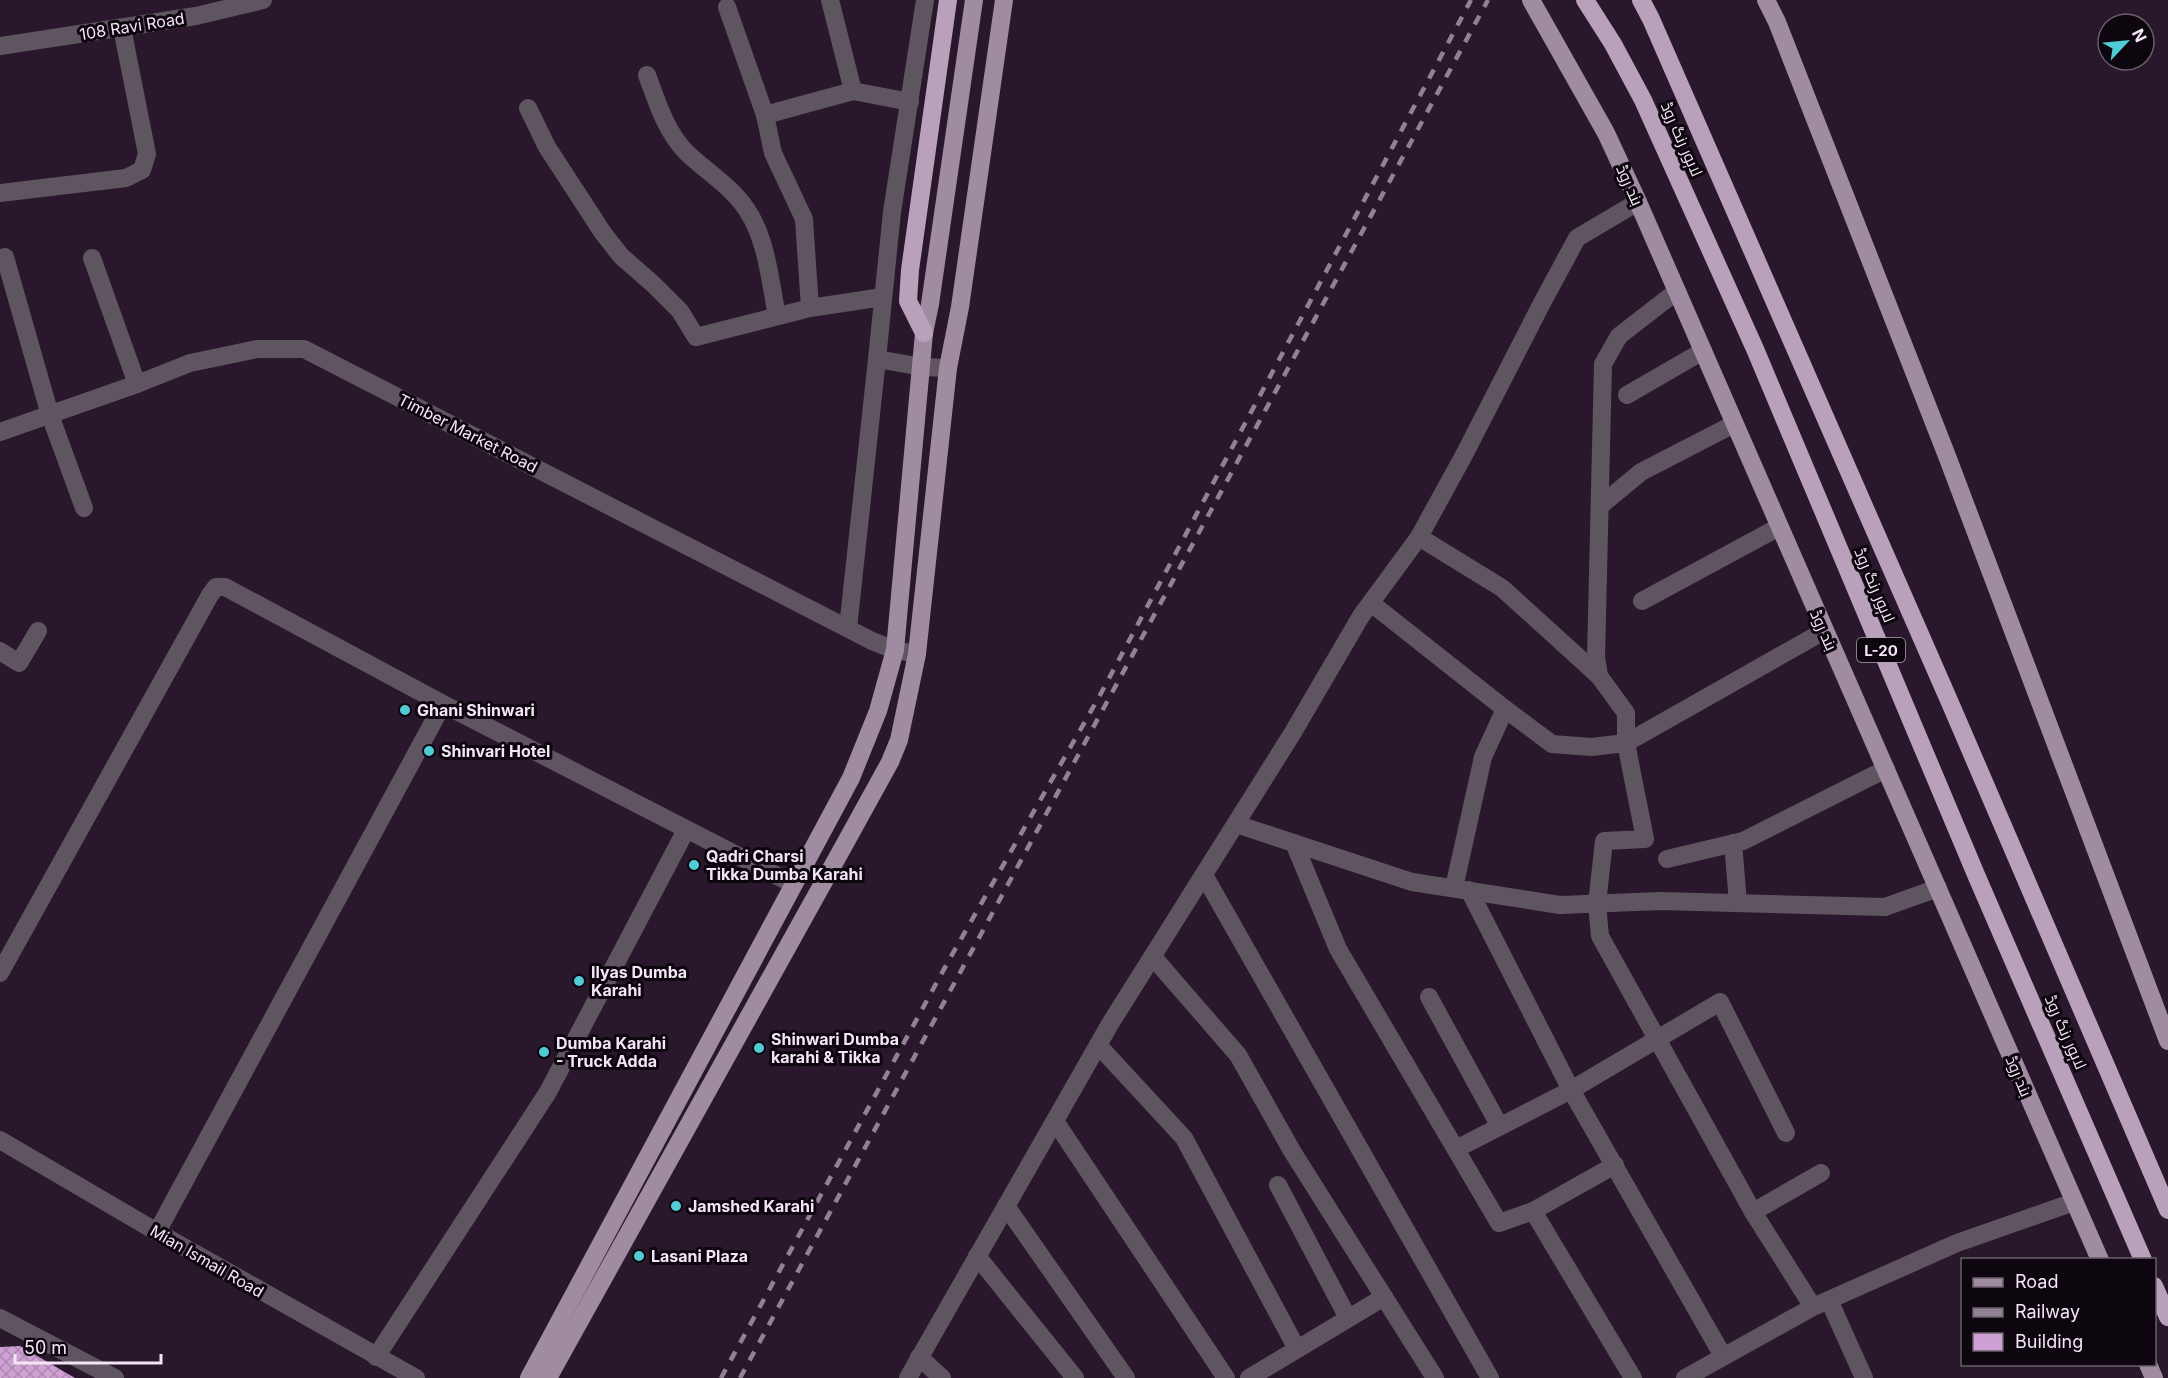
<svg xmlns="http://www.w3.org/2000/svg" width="2168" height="1378" font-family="Inter,Cairo,sans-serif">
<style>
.building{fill:url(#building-cross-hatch)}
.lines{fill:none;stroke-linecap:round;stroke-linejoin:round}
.minor{stroke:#5f5560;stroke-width:18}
.major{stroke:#9f8ca1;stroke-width:18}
.highway{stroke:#b9a1bb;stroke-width:18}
.rail{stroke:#918293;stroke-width:4.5;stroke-dasharray:10 10;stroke-linecap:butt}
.poi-dot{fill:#51ccd4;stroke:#0d060e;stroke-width:2}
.labels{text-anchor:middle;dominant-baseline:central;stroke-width:6;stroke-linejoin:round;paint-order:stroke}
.shield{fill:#0d060e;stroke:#ada3af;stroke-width:1.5}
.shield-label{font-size:15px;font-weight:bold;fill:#f2e6f4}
.street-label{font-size:16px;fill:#f2e6f4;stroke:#0d060e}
.poi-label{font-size:16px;font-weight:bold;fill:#f2e6f4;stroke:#0d060e;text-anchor:start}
</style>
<defs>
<pattern id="building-cross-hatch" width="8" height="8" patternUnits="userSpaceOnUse" patternTransform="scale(1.5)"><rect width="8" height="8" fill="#cea0d3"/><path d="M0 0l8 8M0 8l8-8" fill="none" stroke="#ad89b0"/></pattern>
</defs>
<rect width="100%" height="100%" fill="#29172b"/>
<path class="building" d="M20,1346L75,1378H0V1347Z"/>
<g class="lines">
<g class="minor">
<path d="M830,0L853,91"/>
<path d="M925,0L892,212L877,359L922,367L948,368"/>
<path d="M727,7L765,115L773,153L804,219L810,308"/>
<path d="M0,46L196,16L263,0"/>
<path d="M647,75C657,102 666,132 687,153C707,172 731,186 747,210C767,240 770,281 777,316"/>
<path d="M528,108L547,147L603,233L621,256L653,284L680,311L696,337L810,308L883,297"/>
<path d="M765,115L853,91L910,102"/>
<path d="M0,193L126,178L142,170L147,154L122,28"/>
<path d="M5,257L50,415L84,508"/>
<path d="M92,258L137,384"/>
<path d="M1677,291L1619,336L1603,364L1596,657L1599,676L1626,713V743L1645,839L1604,841L1597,904L1600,936L1753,1212L1813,1307"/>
<path d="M1627,395L1703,351"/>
<path d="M0,432L137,384L190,363L257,349H304L872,641L895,650L917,654"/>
<path d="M1600,506L1641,472L1734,424"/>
<path d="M1419,537L1502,588L1599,676"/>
<path d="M1642,601L1779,527"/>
<path d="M1371,603L1505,709L1552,744L1591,747L1626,743L1824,631"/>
<path d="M848,628L877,359"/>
<path d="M0,651L19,663L38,631"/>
<path d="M1236,824L1412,882L1560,905L1661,901L1885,907L1938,888"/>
<path d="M1294,843L1338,949L1499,1223L1533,1211L1633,1378"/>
<path d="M1733,843L1738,903"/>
<path d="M1667,859L1743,841L1886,769"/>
<path d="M1204,875L1490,1378"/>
<path d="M1454,888L1483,757L1505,709"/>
<path d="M1469,890L1571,1090L1723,1356"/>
<path d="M1153,957L1238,1055L1292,1151L1435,1378"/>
<path d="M0,973L210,595L216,587H225L443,704L793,884"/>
<path d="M1429,997L1499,1125"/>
<path d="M1098,1045L1184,1138L1297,1349"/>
<path d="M1055,1121L1226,1378"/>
<path d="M0,1140L157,1232L416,1378"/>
<path d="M1456,1149L1571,1090L1720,1002L1786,1133"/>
<path d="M1278,1185L1348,1318"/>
<path d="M1006,1206L1126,1378"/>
<path d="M1533,1211L1615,1165"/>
<path d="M1753,1212L1821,1173"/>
<path d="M157,1232L443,704"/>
<path d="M977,1256L1075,1378"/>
<path d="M1829,1300L1864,1378"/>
<path d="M0,1318L115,1378"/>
<path d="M376,1357L548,1092L686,830"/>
<path d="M919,1357L942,1378"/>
<path d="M908,1378L1110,1024L1292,734L1361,616L1419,537L1464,455L1542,303L1577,238L1638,202"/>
<path d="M1249,1378L1384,1297"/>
<path d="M1685,1378L1813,1307L1957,1243L2074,1202"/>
</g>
<g class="major">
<path d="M1531,0L1606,133L1638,202L2100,1260"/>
<path d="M1766,0L1777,22L1947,456L2168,1041"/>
<path d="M2148,1364L2154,1378"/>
<path d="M529,1378L851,778L878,711L895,650L924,333L930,304L974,0"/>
<path d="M548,1378L847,840L890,762L899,740L917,654L948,368L960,307L1004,0"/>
</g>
<g class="highway">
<path d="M1585,0L1613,44L1643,100L1755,349L1977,877L2143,1260"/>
<path d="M1641,0L1651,19L1951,705L2168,1210"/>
<path d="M924,333L908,301L910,270L948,0"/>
<path d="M2154,1286L2168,1317"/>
</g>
<g class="rail">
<path d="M721,1378L949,960L1099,697L1471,0"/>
<path d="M740,1378L1488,0"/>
</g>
</g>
<g class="poi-dot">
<circle cx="405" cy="710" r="6"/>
<circle cx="429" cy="751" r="6"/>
<circle cx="694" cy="865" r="6"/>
<circle cx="579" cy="981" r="6"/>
<circle cx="759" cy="1048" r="6"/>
<circle cx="544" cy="1052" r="6"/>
<circle cx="676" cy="1206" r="6"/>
<circle cx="639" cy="1256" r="6"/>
</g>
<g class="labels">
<rect class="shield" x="1857" y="638" width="48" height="24" rx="4.5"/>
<g class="shield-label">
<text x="1881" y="650">L-20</text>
</g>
<g class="street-label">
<text transform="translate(132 26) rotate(-9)">108 Ravi Road</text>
<text transform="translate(1682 139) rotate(66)">لاہور رنگ روڈ</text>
<text transform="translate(1630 185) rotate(66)">بند روڈ</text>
<text transform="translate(468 433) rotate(27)">Timber Market Road</text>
<text transform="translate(1875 585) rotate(67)">لاہور رنگ روڈ</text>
<text transform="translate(1824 630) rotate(66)">بند روڈ</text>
<text transform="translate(2066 1032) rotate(66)">لاہور رنگ روڈ</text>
<text transform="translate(2019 1076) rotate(67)">بند روڈ</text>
<text transform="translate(207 1261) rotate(30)">Mian Ismail Road</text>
</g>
<g class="poi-label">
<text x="417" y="710">Ghani Shinwari</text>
<text x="441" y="751">Shinvari Hotel</text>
<text x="706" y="856">Qadri Charsi<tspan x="706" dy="18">Tikka Dumba Karahi</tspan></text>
<text x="591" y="972">Ilyas Dumba<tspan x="591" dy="18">Karahi</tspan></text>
<text x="771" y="1039">Shinwari Dumba<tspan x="771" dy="18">karahi &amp; Tikka</tspan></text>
<text x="556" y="1043">Dumba Karahi<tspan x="556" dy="18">- Truck Adda</tspan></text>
<text x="688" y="1206">Jamshed Karahi</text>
<text x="651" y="1256">Lasani Plaza</text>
</g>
</g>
<rect x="1961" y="1258" width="195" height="108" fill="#0d060e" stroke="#69606a" stroke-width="1.5"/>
<rect x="1973" y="1278" width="30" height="9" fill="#9f8ca1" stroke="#69606a" stroke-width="1.5"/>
<text x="2015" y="1288" font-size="18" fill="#f2e6f4">Road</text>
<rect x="1973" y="1308" width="30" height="9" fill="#918293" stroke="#69606a" stroke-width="1.5"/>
<text x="2015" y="1318" font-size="18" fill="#f2e6f4">Railway</text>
<rect x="1973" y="1333" width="30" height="18" fill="#cea0d3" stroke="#69606a" stroke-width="1.5"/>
<text x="2015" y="1348" font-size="18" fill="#f2e6f4">Building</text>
<g transform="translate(2126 42) rotate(64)"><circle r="28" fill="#0d060e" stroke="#69606a" stroke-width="1.5"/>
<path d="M0-4.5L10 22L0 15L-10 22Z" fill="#51ccd4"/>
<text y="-9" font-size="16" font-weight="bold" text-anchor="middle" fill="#f2e6f4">N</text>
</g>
<path d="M15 1354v9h146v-9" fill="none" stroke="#f2e6f4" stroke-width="3"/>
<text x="24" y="1354" font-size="18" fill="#f2e6f4" stroke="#0d060e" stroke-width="4.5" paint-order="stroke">50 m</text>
</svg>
